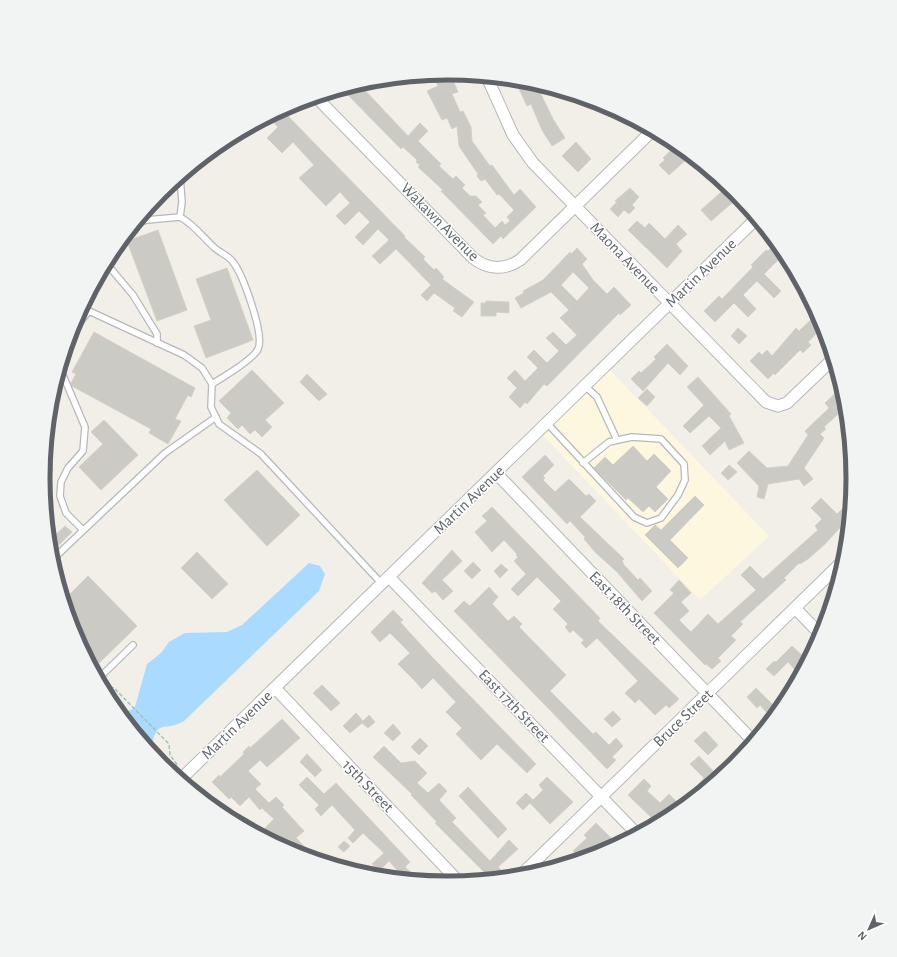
<svg xmlns="http://www.w3.org/2000/svg" width="897" height="957" font-family="'Alegreya Sans',sans-serif">
<style>
.commercial{fill:#fef7e0}
.water{fill:#aadaff}
.building{fill:#cccac5;stroke:#d6d1c6;fill-rule:evenodd}
.lines{fill:none;stroke-linecap:round;stroke-linejoin:round}
.service-casing{stroke:#b5b8bc;stroke-width:8}
.minor-casing{stroke:#b5b8bc;stroke-width:13}
.path{stroke:#9cc7a9;stroke-width:1.5;stroke-dasharray:4 2;stroke-linecap:butt}
.service{stroke:#fff;stroke-width:5.5}
.minor{stroke:#fff;stroke-width:11}
.labels{text-anchor:middle;dominant-baseline:central;stroke-width:3;stroke-linejoin:round;paint-order:stroke}
.street-label{font-size:16px;fill:#5f6368;stroke:#fff}
.rim{fill:none;stroke:#5f6368;stroke-width:5}
</style>
<rect width="100%" height="100%" fill="#f1efe8"/>
<path class="commercial" d="M606,366L769,536L700,600L539,431Z"/>
<path class="water" d="M309,563L320,566L325,574L319,591L184,721C161,734 159,715 150,751L117,711L131,710L135,707L147,664L161,653L169,642L185,633L227,632L242,625Z"/>
<g class="building">
<path d="M450,73L458,92L452,94L460,112L463,111L471,127L472,141L490,166L492,165L514,195L520,189L536,207L503,239L501,236L493,244L441,191L443,190L418,167L420,165L416,162L417,160L403,147L401,149L342,89L359,84L408,136L420,123L428,131L418,141L441,164L439,166L453,179L456,176L465,185L462,188L470,196H476L482,202L478,205L486,213L483,215L495,228L502,221L505,225L510,221L507,217L514,210L499,194L497,195L485,179L481,181L477,176L478,174L459,146L457,126L452,129L447,118L442,120L427,91L438,86L434,77Z"/>
<path d="M515,80L536,84L553,119L565,138L552,146L542,130L531,104L527,106Z"/>
<path d="M282,110L405,236L404,237L425,257L423,259L434,270L436,268L444,277L442,279L474,302L462,317L453,311L455,308L434,293L427,301L421,295L431,285L396,249L380,264L372,256L389,240L378,229L363,245L355,237L370,222L359,211L345,225L336,216L350,203L340,192L326,206L299,178L314,165L293,142L282,153L267,138L278,127L268,117Z"/>
<path d="M576,142L591,159L578,172L562,156Z"/>
<path d="M676,148L687,159L669,175L659,165L665,160L663,158L670,151L672,152Z"/>
<path d="M728,186L737,193L729,200L732,203L711,221L701,210Z"/>
<path d="M630,188L639,197L632,205L635,208L629,214L624,210L618,217L610,209L617,202L615,201Z"/>
<path d="M637,221L645,228L649,223L665,239L678,225L687,234L676,244L682,251L667,268L628,230Z"/>
<path d="M158,230L187,310L157,321L127,241Z"/>
<path d="M777,242L785,253L764,274L781,291L774,298L757,281L743,295L756,309L748,317L734,303L715,322L704,311L719,296L722,299L753,267L751,265L766,250L768,251Z"/>
<path d="M577,248L587,259L582,264L593,280L607,294L614,287L631,305L620,315L619,313L547,386L544,384L527,404L525,402L520,408L509,397L517,388L507,378L515,370L525,381L538,368L527,357L534,350L547,363L559,351L546,338L553,332L566,345L577,335L560,318L569,310L551,292L521,308L515,298L524,293L523,291L543,280L570,252L571,254ZM573,272L589,288L577,301L561,285Z"/>
<path d="M227,268L253,340L206,358L194,326L211,320L196,279Z"/>
<path d="M486,301L509,302V313L496,312V316H481V303H486Z"/>
<path d="M818,313L824,326L808,342L811,345L803,353L800,350L775,375L774,373L768,379L750,361L759,352L762,355L767,350L772,356L796,328L799,331Z"/>
<path d="M738,328L747,336L739,344L731,336Z"/>
<path d="M94,332L195,388L191,397L188,395L175,419L181,421L168,444L149,433L151,429L72,386L71,383L76,374L72,372Z"/>
<path d="M667,344L688,366L680,375L668,363L643,391L631,379L639,371L641,373L656,359L654,357Z"/>
<path d="M252,370L284,403L265,420L272,427L262,437L255,430L250,434L242,425L238,429L227,418L231,413L219,401Z"/>
<path d="M307,374L327,394L319,401L300,382Z"/>
<path d="M698,377L731,414L729,416L744,443L729,450L725,441L710,455L702,446L721,428L709,416L690,433L683,426L704,405L687,387Z"/>
<path d="M842,387L847,406L824,427L826,429L820,434L824,438L804,468L813,479L804,486L799,479L768,484L764,499L757,497L759,486L737,463L749,451L767,468L788,466L808,435L805,431L829,408L825,403Z"/>
<path d="M647,389L655,397L647,406L638,398Z"/>
<path d="M104,420L138,455L101,490L79,467L103,444L91,432Z"/>
<path d="M633,446L647,461L654,454L671,471L656,487L668,499L655,512L649,506L643,512L628,498L626,500L594,468L605,457L613,465Z"/>
<path d="M545,455L554,465L543,476L545,478L543,480L555,492L569,479L586,496L589,494L596,501L580,517L624,559L622,561L624,565L638,580L640,578L652,591L642,601L617,572L596,553L584,539L585,537L570,521L567,524L522,477Z"/>
<path d="M44,463L53,469L44,484L43,478Z"/>
<path d="M729,465L737,472L728,480L721,473Z"/>
<path d="M257,470L300,515L267,546L224,500Z"/>
<path d="M695,496L704,505L670,540L688,558L678,568L645,535L655,525L661,530Z"/>
<path d="M821,498L837,514L852,499L850,517L825,544L808,559L800,564L799,563L784,578L786,580L740,622L743,624L731,636L736,640L718,658L721,661L712,669L706,664L705,665L654,613L674,593L670,590L679,580L691,593L681,602L689,611L679,620L691,632L708,614L718,624L756,590L741,575L750,566L763,579L818,530L815,526L822,519L811,508Z"/>
<path d="M492,507L600,618L598,621L679,699L669,708L666,705L655,715L639,699L635,703L625,693L638,681L597,638L586,648L581,643L584,640L573,630L570,633L565,627L568,624L553,609L561,601L537,577L518,596L511,589L526,574L514,561L518,557L516,555L517,554L504,540L492,552L475,532L487,521L482,516Z"/>
<path d="M65,526L72,532L59,545L52,538Z"/>
<path d="M452,550L462,561L442,580L453,591L443,600L435,591L432,593L422,583Z"/>
<path d="M197,552L228,584L212,599L181,568Z"/>
<path d="M473,562L481,570L472,579L464,571Z"/>
<path d="M501,564L508,570L500,578L494,571Z"/>
<path d="M88,576L137,626L93,669L74,633L64,600Z"/>
<path d="M489,587L498,597L492,604L508,621L514,616L522,624L519,627L566,675L550,691L593,734L596,732L609,745L616,738L623,746L612,757L616,760L607,769L454,611L464,601L470,606Z"/>
<path d="M393,610L403,620L400,622L433,658L536,764L527,773L497,744L481,760L456,734L462,728L446,712L456,702L433,678L422,689L414,680L398,664L410,653L390,633L380,642L371,632Z"/>
<path d="M792,646L807,660L796,671L788,662L774,676L766,669L774,661L776,662Z"/>
<path d="M322,685L340,703L331,711L313,693Z"/>
<path d="M756,688L773,705L766,712L760,705L757,708L747,697Z"/>
<path d="M613,711L621,719L612,727L604,719Z"/>
<path d="M356,713L363,721L369,715L375,722L368,728L362,723L350,733L343,726Z"/>
<path d="M282,719L300,738L267,767L260,760L248,771L261,784L255,789L269,803L276,797L284,805L282,807L304,831L296,838L305,847L297,854L262,836L263,835L261,832L274,819L262,808L260,810L249,797L240,806L231,797L229,799L212,782L219,775L220,777L244,754L243,752L249,746L250,748Z"/>
<path d="M393,724L401,733L393,741L384,733Z"/>
<path d="M705,731L718,745L708,755L694,741Z"/>
<path d="M420,738L428,746L419,755L411,747Z"/>
<path d="M384,746L401,763L415,761L427,773L417,783L428,793L439,783L447,791L439,800L456,818L452,822L490,861L509,840L518,849L498,867L502,871L493,880L488,876L435,823L437,822L411,795L412,794L373,757Z"/>
<path d="M307,754L322,770L315,777L300,762Z"/>
<path d="M733,755L739,761L704,791L699,784L704,778L690,764L699,756L715,773Z"/>
<path d="M307,777L324,794L336,783L410,862L405,867L420,881L406,880L389,861L379,871L372,864L384,853L363,833L353,843L348,838L355,830L332,805L321,816L315,809L319,805L299,785Z"/>
<path d="M547,777L573,802L550,824L530,803L523,810L516,803L526,793L533,800L543,790L539,785Z"/>
<path d="M644,779L651,786L647,791L660,803L669,794L677,802L668,811L673,816L658,824L628,795Z"/>
<path d="M468,787L507,829L498,838L459,796Z"/>
<path d="M596,823L618,845L603,853L582,860L573,851L587,838L584,835Z"/>
<path d="M344,841L350,846L344,852L338,847Z"/>
</g>
<g class="lines">
<defs>
<g id="service">
<path d="M180,217C195,225 204,239 216,249C221,253 230,257 233,262C243,275 265,335 258,349C254,359 222,378 212,384"/>
<path d="M135,224L147,220L180,217L182,202L180,177"/>
<path d="M106,263L133,295L157,334V343"/>
<path d="M67,347L77,326L89,311L184,355L202,368L212,384L211,407L219,424L261,454L382,584"/>
<path d="M63,360L62,373L85,427L83,451L68,468L61,482L60,496L66,513L83,530"/>
<path d="M585,386L597,397L617,440"/>
<path d="M547,423L634,517L647,523L661,518L678,495L685,480L684,464L661,439L632,437L609,442L583,463"/>
<path d="M52,560L165,453L216,417"/>
<path d="M98,679L133,645"/>
</g>
<g id="minor">
<path d="M487,77L513,135L533,163L766,402L778,406L787,403L834,358"/>
<path d="M316,97L473,258C488,270 505,270 520,260L653,130"/>
<path d="M496,473L754,742"/>
<path d="M389,577L638,835"/>
<path d="M795,608L822,636"/>
<path d="M275,688L460,883"/>
<path d="M181,779L194,792"/>
<path d="M180,780L757,218"/>
<path d="M519,877L846,558"/>
</g>
</defs>
<use href="#service" class="service-casing"/>
<use href="#minor" class="minor-casing"/>
<path class="path" d="M104,685L114,688L169,744L170,755L178,766"/>
<use href="#service" class="service"/>
<use href="#minor" class="minor"/>
</g>
<g class="labels">
<g class="street-label">
<text transform="translate(440 222) rotate(45)">Wakawn Avenue</text>
<text transform="translate(625 258) rotate(46)">Maona Avenue</text>
<text transform="translate(701 273) rotate(-44)">Martin Avenue</text>
<text transform="translate(469 500) rotate(-44)">Martin Avenue</text>
<text transform="translate(625 608) rotate(46)">East 18th Street</text>
<text transform="translate(514 706) rotate(46)">East 17th Street</text>
<text transform="translate(683 718) rotate(-44)">Bruce Street</text>
<text transform="translate(237 725) rotate(-44)">Martin Avenue</text>
<text transform="translate(368 786) rotate(46)">15th Street</text>
</g>
</g>
<path d="M0 0H897V957H0ZM50 478a398 398 0 1 1 796 0a398 398 0 1 1-796 0Z" fill="#f2f3f3" fill-rule="evenodd"/>
<path class="rim" d="M50 478a398 398 0 1 1 796 0a398 398 0 1 1-796 0Z"/>
<g transform="translate(869 929) rotate(225)" stroke="#ffffff" stroke-width="3" paint-order="stroke">
<path d="M0-3L7 15L0 10L-7 15Z" fill="#5f6368"/>
<text y="-6" font-size="11" font-weight="bold" text-anchor="middle" fill="#5f6368">N</text>
</g>
</svg>
